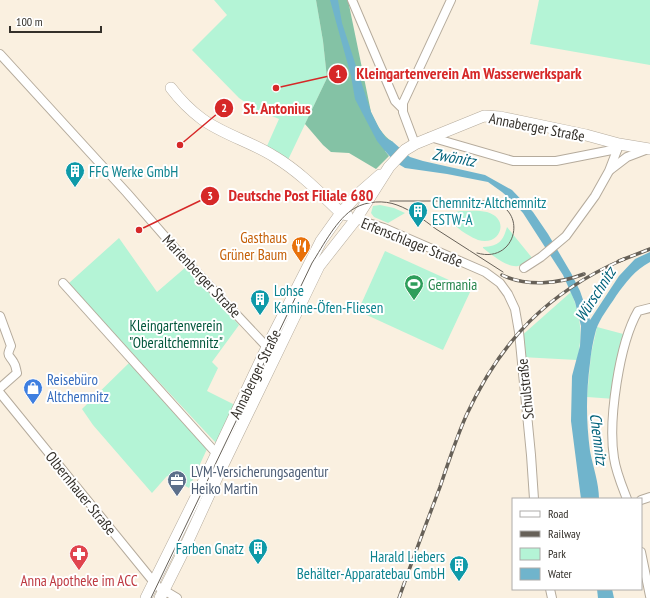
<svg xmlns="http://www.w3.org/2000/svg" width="650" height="598" font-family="'PT Sans Narrow',sans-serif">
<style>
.green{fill:#b4f4d6}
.forest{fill:#84c2a5}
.water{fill:#70b4cc}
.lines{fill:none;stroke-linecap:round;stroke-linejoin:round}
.minor-casing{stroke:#b5ab9c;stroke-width:10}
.major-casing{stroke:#b5ab9c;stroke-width:12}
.minor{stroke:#fff;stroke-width:8}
.major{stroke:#fff;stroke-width:11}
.tram{stroke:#676158;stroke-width:1}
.rail-casing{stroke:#676158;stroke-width:3.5}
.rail{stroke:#fff;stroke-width:2;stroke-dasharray:6;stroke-linecap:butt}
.labels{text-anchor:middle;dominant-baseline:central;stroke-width:4;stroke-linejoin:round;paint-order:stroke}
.street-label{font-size:15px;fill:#34302a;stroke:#fff}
.culture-label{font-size:15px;fill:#0d838f;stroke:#fff;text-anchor:start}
.food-label{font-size:15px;fill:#c56008;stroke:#fff;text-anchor:end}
.leisure-label{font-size:15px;fill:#27864d;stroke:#fff;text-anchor:start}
.park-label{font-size:15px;fill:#03573c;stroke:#fff}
.shop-label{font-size:15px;fill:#366cbe;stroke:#fff;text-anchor:start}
.service-label{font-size:15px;fill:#4e5e75;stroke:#fff;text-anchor:start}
.health-label{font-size:15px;fill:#be3a42;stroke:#fff}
.water-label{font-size:16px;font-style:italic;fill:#00627a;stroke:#fff}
.leader{fill:none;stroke:#d62828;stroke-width:1.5}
.callout-dot{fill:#d62828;stroke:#fff;stroke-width:1.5}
.mark-label{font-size:12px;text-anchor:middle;font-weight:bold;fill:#fff}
.callout-label{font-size:16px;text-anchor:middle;font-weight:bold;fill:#d62828;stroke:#fff;stroke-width:4;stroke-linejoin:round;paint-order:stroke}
</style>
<rect width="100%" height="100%" fill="#faf0e0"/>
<g class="green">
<path d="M214,0H316L323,41L327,78L287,162L267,146L279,119L255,109L239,98L192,50L227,15Z"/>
<path d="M539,0H650V65L530,44Z"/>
<path d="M380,205L394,208L405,213L388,223L374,217L371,213L373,206Z"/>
<path d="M460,211C469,211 478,210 487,212C511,219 500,247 478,240C469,237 434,216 460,211Z"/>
<path d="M507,227L533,259C528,262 523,265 518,266C507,268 491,254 483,248V247C499,246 503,241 507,227Z"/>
<path d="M119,238L157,292L186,267L239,325L212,362L218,368L207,391L237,406L216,443L104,323L69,283Z"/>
<path d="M385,251L471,290L443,350L358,311Z"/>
<path d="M571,292C581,317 583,335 577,360L521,357L519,338Z"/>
<path d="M597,327L627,335L615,399L587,397L591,354Z"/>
<path d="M129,363L207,449L189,488L167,476L152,493L93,425L82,409Z"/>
</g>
<path class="forest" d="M316,0H348L371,112C377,124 381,135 393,142L385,151L389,156L376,169L349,153L331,152L323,145L305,124L327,78L323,41Z"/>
<g class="water">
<path d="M330,0H338L342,23L371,112L379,128L386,138L393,142L410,157L423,161L485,175L512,190L533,212L548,234L571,273L580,291L590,320L619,276L635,259L650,252V262C635,270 626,282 616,296C609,307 600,318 596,330C593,341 591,352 590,363C586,393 586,421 590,451C593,467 599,483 599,499H581L571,421L572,376L580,346L581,326L575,302L563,275L523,213L510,199L502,192L488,182L447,174L405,168L395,162L385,151L377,141L355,99L351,76Z"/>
<path d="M597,589H612L614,598H598Z"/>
</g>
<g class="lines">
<defs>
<g id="minor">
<path d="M352,0L395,101L402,108"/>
<path d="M0,54L127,193L188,263L267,347L278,352"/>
<path d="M430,137L513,161H556L617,149"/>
<path d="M415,144L403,112V103L451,0"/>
<path d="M610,170L627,157L648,149"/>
<path d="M356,219L384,228L485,272L500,283L508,294L515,309L519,332L531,455L534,499"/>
<path d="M524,268L541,257L566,236L595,196L609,171L619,145"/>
<path d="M63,283L216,453"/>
<path d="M0,316L11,346C6,357 9,354 14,363C16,366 16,370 17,373L0,388"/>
<path d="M0,393L157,586L177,598"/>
<path d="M627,499C622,486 616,472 614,458C608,421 619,344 638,311L650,308"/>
<path d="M641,500L650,497"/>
<path d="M641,552L650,596"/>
<path d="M550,589L552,598"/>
</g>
<g id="major">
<path d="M171,88C180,100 190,110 202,119C224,135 252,142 275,157C300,172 320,193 341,213L347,215"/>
<path d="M146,598L199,491L267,347L321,241L341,213L357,195L380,175"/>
<path d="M160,598L181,556L220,471L319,266L356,219L389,167L405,150L415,144L484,116L500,117L586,135L619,144L650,149"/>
</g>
</defs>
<use href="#minor" class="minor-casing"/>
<use href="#major" class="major-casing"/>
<use href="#minor" class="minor"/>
<use href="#major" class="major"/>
<g class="tram">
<path d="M390,201H488C530,207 517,265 477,253"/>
<path d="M151,598L312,263C323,246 337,218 355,208C367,201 384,200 397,205C411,210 424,220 436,229C458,243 481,258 503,272"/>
</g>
<defs>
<g id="rail">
<path d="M619,261L650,249"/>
<path d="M502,275C527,287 558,284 584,274"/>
<path d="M399,598C412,561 426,524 440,487C448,463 456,439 466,416C501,340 548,292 624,259"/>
</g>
</defs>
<use href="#rail" class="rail-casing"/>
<use href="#rail" class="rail"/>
</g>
<defs>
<symbol id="building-pin" viewBox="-11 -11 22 30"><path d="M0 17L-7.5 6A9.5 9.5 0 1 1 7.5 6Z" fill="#0f9aa8" stroke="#fff"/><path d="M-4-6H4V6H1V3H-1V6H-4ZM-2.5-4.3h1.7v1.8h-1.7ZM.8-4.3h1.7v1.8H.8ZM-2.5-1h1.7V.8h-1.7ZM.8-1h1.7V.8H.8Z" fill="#fff"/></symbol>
<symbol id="restaurant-pin" viewBox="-11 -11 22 30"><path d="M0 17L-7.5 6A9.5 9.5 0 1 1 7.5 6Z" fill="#e8710a" stroke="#fff"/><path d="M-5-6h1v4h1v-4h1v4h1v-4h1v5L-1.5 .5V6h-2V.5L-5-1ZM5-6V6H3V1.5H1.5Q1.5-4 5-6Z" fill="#fff"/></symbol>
<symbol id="stadium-pin" viewBox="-11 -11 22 30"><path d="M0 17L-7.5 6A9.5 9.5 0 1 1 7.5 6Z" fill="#2e9e5b" stroke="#fff"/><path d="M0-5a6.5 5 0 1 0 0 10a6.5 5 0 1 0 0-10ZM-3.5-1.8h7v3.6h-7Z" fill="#fff"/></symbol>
<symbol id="shop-pin" viewBox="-11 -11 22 30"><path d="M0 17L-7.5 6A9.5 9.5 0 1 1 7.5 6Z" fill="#3f7fe0" stroke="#fff"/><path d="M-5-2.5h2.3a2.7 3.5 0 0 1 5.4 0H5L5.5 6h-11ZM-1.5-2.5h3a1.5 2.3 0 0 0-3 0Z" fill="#fff"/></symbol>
<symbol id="office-pin" viewBox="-11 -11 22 30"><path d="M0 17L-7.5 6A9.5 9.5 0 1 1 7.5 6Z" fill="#5c6f8a" stroke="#fff"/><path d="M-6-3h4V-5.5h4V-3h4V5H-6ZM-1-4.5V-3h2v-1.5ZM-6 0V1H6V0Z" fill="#fff"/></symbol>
<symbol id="pharmacy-pin" viewBox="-11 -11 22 30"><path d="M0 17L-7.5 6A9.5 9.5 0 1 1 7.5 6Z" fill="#e0444e" stroke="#fff"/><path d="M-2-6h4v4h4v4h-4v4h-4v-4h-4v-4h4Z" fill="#fff"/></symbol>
</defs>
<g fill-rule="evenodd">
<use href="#building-pin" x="64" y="160" width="22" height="30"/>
<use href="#building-pin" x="407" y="200" width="22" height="30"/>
<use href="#restaurant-pin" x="290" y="235" width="22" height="30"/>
<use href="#stadium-pin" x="403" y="273" width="22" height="30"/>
<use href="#building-pin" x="249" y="288" width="22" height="30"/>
<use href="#shop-pin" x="22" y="377" width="22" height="30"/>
<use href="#office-pin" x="166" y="469" width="22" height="30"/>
<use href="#building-pin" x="247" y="537" width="22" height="30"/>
<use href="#pharmacy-pin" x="68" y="543" width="22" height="30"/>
<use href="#building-pin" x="448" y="554" width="22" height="30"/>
</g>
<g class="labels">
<g class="street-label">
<text transform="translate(537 127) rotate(11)">Annaberger Straße</text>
<text transform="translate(412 242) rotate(22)">Erfenschlager Straße</text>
<text transform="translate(202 276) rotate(47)">Marienberger Straße</text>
<text transform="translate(255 374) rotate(-64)">Annaberger Straße</text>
<text transform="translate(525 389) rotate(-96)">Schulstraße</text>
<text transform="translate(81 493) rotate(51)">Olbernhauer Straße</text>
</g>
<g class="culture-label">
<text x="89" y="171">FFG Werke GmbH</text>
<text x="432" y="202">Chemnitz-Altchemnitz<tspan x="432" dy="17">ESTW-A</tspan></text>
<text x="274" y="290">Lohse<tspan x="274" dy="17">Kamine-Öfen-Fliesen</tspan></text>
<text x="244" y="548" text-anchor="end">Farben Gnatz</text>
<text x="445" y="556" text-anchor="end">Harald Liebers<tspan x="445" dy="17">Behälter-Apparatebau GmbH</tspan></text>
</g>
<g class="food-label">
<text x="287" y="237">Gasthaus<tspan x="287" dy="17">Grüner Baum</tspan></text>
</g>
<g class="leisure-label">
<text x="428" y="284">Germania</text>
</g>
<g class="park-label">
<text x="176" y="325">Kleingartenverein<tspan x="176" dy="17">"Oberaltchemnitz"</tspan></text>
</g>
<g class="shop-label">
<text x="47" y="379">Reisebüro<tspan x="47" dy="17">Altchemnitz</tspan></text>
</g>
<g class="service-label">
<text x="191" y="471">LVM-Versicherungsagentur<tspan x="191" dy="17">Heiko Martin</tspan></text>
</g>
<g class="health-label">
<text x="79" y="580">Anna Apotheke im ACC</text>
</g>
<g class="water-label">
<text transform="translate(454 157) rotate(10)">Zwönitz</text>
<text transform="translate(595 294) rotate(-57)">Würschnitz</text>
<text transform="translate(599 439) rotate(83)">Chemnitz</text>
</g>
</g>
<path class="leader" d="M276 88L338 74M180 145L224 108M139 230L210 196"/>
<g class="callout-dot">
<circle cx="276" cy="88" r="4"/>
<circle cx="180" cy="145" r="4"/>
<circle cx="139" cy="230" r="4"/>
<circle cx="338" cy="74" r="10"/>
<circle cx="224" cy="108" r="10"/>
<circle cx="210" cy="196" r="10"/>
</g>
<g class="mark-label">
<text x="338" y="78">1</text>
<text x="224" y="112">2</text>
<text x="210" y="200">3</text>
</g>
<g class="callout-label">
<text x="469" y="79">Kleingartenverein Am Wasserwerkspark</text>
<text x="277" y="114">St. Antonius</text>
<text x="301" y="201">Deutsche Post Filiale 680</text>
</g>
<rect x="512" y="498" width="130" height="92" fill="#ffffff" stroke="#aeacaa"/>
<rect x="520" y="511" width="20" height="6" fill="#ffffff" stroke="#aeacaa"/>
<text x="548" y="518" font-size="12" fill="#34302a">Road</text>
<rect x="520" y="531" width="20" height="6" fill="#676158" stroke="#aeacaa"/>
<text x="548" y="538" font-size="12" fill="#34302a">Railway</text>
<rect x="520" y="548" width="20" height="12" fill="#b4f4d6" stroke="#aeacaa"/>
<text x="548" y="558" font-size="12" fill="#34302a">Park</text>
<rect x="520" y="568" width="20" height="12" fill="#70b4cc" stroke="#aeacaa"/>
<text x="548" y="578" font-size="12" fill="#34302a">Water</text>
<path d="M10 26v6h91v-6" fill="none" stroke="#34302a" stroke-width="2"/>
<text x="16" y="26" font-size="12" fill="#34302a" stroke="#ffffff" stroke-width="3" paint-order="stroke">100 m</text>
</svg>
